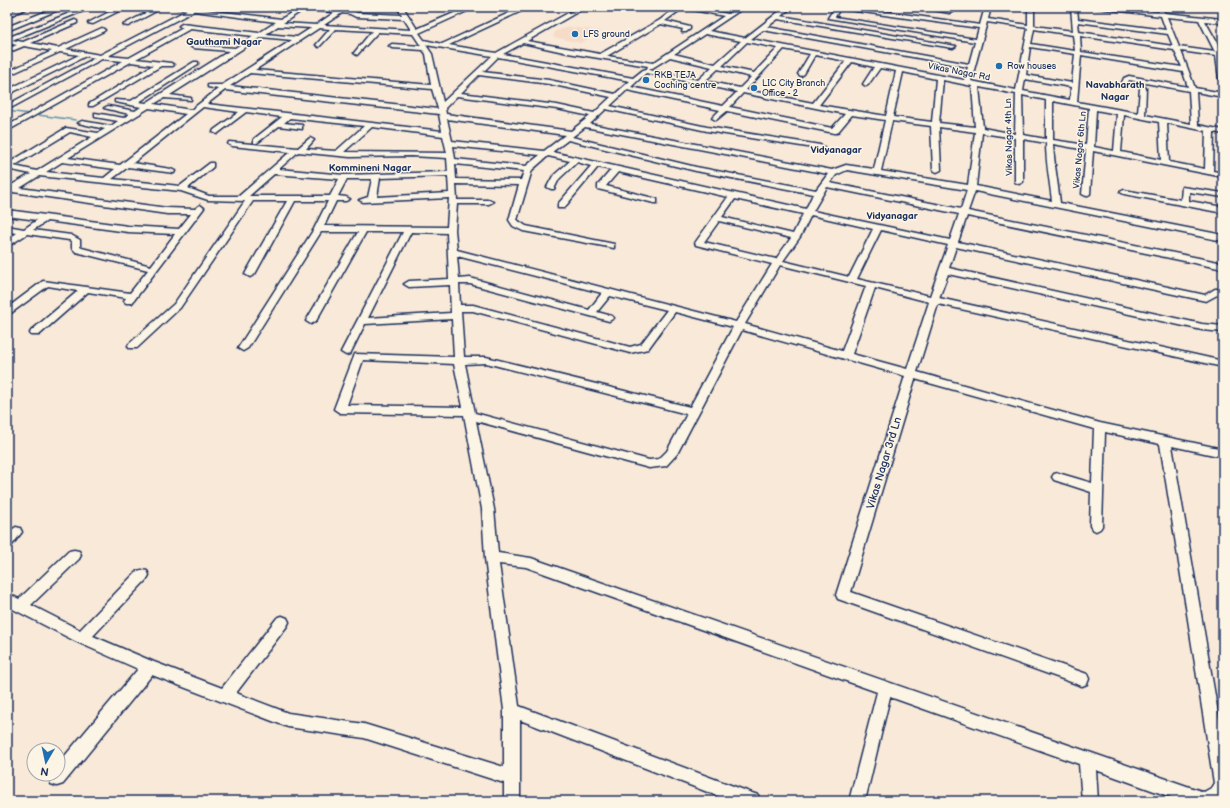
<svg xmlns="http://www.w3.org/2000/svg" width="1230" height="808" font-family="'Balsamiq Sans',sans-serif">
<style>
.built{fill:#f6dbc8}
.lines{fill:none;stroke-linecap:round;stroke-linejoin:round}
.stream{stroke:#5e97ad;stroke-width:1.5}
.minor-casing{stroke:#1b2f5e;stroke-width:3}
.minor{fill:#fcf5e5;fill-rule:evenodd}
.poi-dot{fill:#1f6fb2;stroke:#fcf5e5;stroke-width:1.5}
.labels{text-anchor:middle;dominant-baseline:central;stroke-width:3;stroke-linejoin:round;paint-order:stroke}
.far-poi-label{font-size:9px;fill:#1b2f5e;stroke:#fcf5e5;text-anchor:start}
.far-street-label{font-size:9px;fill:#1b2f5e;stroke:#fcf5e5}
.far-neighbourhood-label{font-size:10px;font-weight:bold;fill:#1b2f5e;stroke:#fcf5e5}
.street-label{font-size:11px;fill:#1b2f5e;stroke:#fcf5e5}
</style>
<rect width="100%" height="100%" fill="#f9e9d8"/>
<filter id="ink" filterUnits="userSpaceOnUse"><feTurbulence type="fractalNoise" baseFrequency=".025" numOctaves="2"/><feDisplacementMap in="SourceGraphic" scale="8" xChannelSelector="R" yChannelSelector="G"/><feConvolveMatrix kernelMatrix="1 2 1 2 8 2 1 2 1" color-interpolation-filters="sRGB"/></filter>
<g filter="url(#ink)">
<path class="built" d="M569,27L601,31L581,43L553,37L556,31Z"/>
<g class="lines">
<path class="stream" d="M7,111L76,120"/>
<defs>
<g id="minor">
<path d="M22,7H30L7,17V13Z"/>
<path d="M57,7L63,8L7,31V27Z"/>
<path d="M85,7H93L12,40L23,42L75,20L77,21V23L31,43L58,48L102,28L105,30L104,31L66,49L100,55L187,10L172,7H201L199,9L281,19L296,10L294,7L339,9L343,7H350L346,10L354,11L357,13L402,15L397,7H403L417,29L468,7H476L419,33L424,40L442,44L522,7H530L449,45L496,53L579,7H586L527,41L600,54L660,20L677,7H693L728,14L738,7H745L709,31L745,38L785,7H792L781,16L956,46L953,48L778,19L767,27L969,64L975,42L828,18L835,7H853L980,25L985,7H991L988,19L1028,25V7H1034V26L1073,31L1071,7H1077L1078,19L1166,30L1161,16L1089,7H1108L1159,12L1158,10L1161,8L1165,13L1223,19V23L1205,21L1223,53V81L1219,79L1216,56L1181,51L1195,88L1223,93V97L1196,92L1198,125L1223,130V134L1214,132L1213,171L1223,173V177L1093,151L1090,194L1086,196L1082,194L1086,150L1053,144C1054,164 1058,183 1060,203L1223,235V241L975,191L968,211L1223,263V269L967,216L958,242L1205,295L1215,289H1223V295L1219,294L1206,301L956,247L949,268L1202,324L1223,326V332L1202,330L948,274L939,298L1223,361V367L938,304L917,372L1100,423L1223,449V457L1172,446L1223,742V800L1182,801L1096,770L1098,801H1082L1079,764L890,697L865,801H849L877,692L526,567L499,564L519,706L752,793L758,795L760,801H731L520,720V801H504V783L364,738L288,727L152,675L63,784L57,786L51,784L49,778L51,774H58V764L138,669L77,642L7,606V593L19,599L69,551L74,550L79,551L81,555L79,559L31,605L80,630L137,571L142,570L147,571L149,575L147,579L93,636L154,662L222,688L277,618L282,616L287,618L289,622L287,626L236,693L288,713L364,724L504,767V710L485,558L482,509L464,415L340,413L334,409L355,354L454,357L452,319L365,324L350,354L346,355L341,352L403,232H366L316,321L311,324L306,321L358,232H321L248,348L243,351L238,348L314,229L328,201H295L255,274L250,277L245,274L287,201H253L180,308L137,348H129L128,346L129,344L174,304L245,201L208,200L181,191L39,176L20,188L167,208L195,209L200,205L204,208L132,303H126L124,301L126,298L88,292L39,335H31L30,333L31,331L78,291L48,286L7,316V308L43,281L130,293L148,270L76,252L72,248V241L69,240L27,234L7,247V240L17,233L7,232V226L24,229L37,220L7,216V210L128,226L179,229L191,214H167L13,192L7,194L8,187L31,174L7,169V164L66,128L98,133L105,129L78,123L82,121L111,126L118,121L95,117V113L124,118L129,114L104,108L108,106L135,111L141,107L115,102V100L131,101L194,62H198V64L139,102L146,103L229,51L193,48L190,46L191,45L235,48L254,36L190,29L136,59L171,63L174,65L173,66H161L93,106H89V104L153,65L131,62L7,131V126L123,61L102,59L7,110V105L95,58L86,56L7,95V90L79,55L60,52L7,76V72L52,51L24,46L7,53V49L17,45L7,43V38ZM683,8L724,16L653,63L607,56L661,24L683,29L682,32H686L690,29V27L665,21ZM840,8L841,9L979,28L976,39L835,17ZM303,10L335,12L316,25L283,23ZM194,11L276,22L259,33L182,24L179,26L183,28L129,58L108,56ZM342,13L350,14L356,17L404,19L411,30L324,25ZM1167,17L1199,20L1215,52L1179,47ZM987,22L1028,28L1016,90L971,81ZM1078,22L1168,34L1173,46L1079,32ZM278,26L311,28L297,37L266,34ZM319,28L330,29L316,45L319,47L336,29L372,31L354,53L357,55L378,32L413,34L421,46L392,44L389,46L392,48L423,50L426,54L431,85L255,70ZM1034,29L1073,35L1075,51L1031,44ZM763,30L968,67L964,80L751,39ZM705,34L741,41L715,64L674,54ZM1080,36L1174,50L1182,67L1081,52ZM261,37L292,40L222,85H208V87L218,89L191,110L154,104L164,98L191,100V98L170,95ZM747,42L778,48L754,73L722,66ZM523,43L568,53L648,66L647,69L643,70L633,78L503,54ZM426,45L492,56L443,102L432,54ZM1030,47L1075,54L1072,83L1026,75ZM784,49L810,54L798,74L801,76L804,74L815,55L846,61L813,103L746,90ZM1081,55L1183,72L1188,87L1129,76L1124,78L1121,85L1126,86L1129,80L1189,91L1191,124L1145,115L1146,88L1143,86L1140,88L1138,113L1077,102ZM498,57L630,81L615,94L549,80L483,72ZM670,57L712,67L698,80L649,70ZM852,62L874,67L863,84L866,86L868,85L880,68L896,71L886,116L819,105ZM718,69L751,77L740,88L705,81ZM903,72L936,79L932,122L893,117ZM250,73L432,89L438,109L230,86ZM646,73L737,92L723,106L631,87ZM479,75L549,84L611,97L594,113L557,105L461,93ZM1025,79L1071,87L1070,100L1023,91ZM943,80L972,86L975,127L939,123ZM979,87L1016,94L1015,134L983,128ZM225,90L439,114L442,131L207,104ZM627,90L720,110L712,118L716,120L727,111L834,133H837L852,115L885,120L874,169L846,165L832,170L590,124L606,109L707,131L820,149L824,147L820,145L707,127L610,106ZM743,93L845,114L832,128L730,107ZM1022,95L1046,100V139L1023,135ZM457,96L557,109L590,116L571,131L446,114L445,108ZM1053,101L1089,108L1086,145L1053,140ZM203,107L239,112L214,130L213,132L217,134L246,112L282,117L254,139V143H257L279,126L302,129V125L284,123L290,118L364,126L336,151L306,149L314,140L310,138L298,148L229,142L228,144L232,146L290,152L239,196H209L188,188L213,167V163H210L180,186L112,179L128,167L174,173L175,171L171,169L133,163ZM149,108L186,114L120,165L68,158ZM1096,110L1117,114L1114,151L1094,147ZM1124,115L1159,122L1161,160L1121,152ZM447,119L565,135L544,151L452,141ZM892,121L931,126L933,170L937,172L941,170L939,127L975,132L968,185L881,171ZM1167,123L1206,131L1205,169L1169,162ZM372,127L443,136L447,153L344,152ZM585,127L828,174L816,190L696,167L572,137ZM70,132L92,137L37,171L14,166ZM982,133L1015,138V182L1019,184L1023,182V139L1046,143C1046,163 1050,182 1052,201L976,186ZM568,140L696,171L813,194L806,209L552,152ZM453,146L540,155L526,166L455,159ZM298,152L350,157L411,156L447,158L448,172L344,175L279,169ZM548,156L570,161L553,176L547,187L551,189H554L559,179L577,162L591,166L558,204V208H564L598,167L611,170L598,185V189L654,203H657V199L606,186L618,172L728,197L695,243L696,245L772,264L736,322L457,250L455,230L457,204H489L493,202L489,200H457L456,184L519,185L509,220L513,226L523,231L614,248V244L526,226L517,220L532,170ZM62,162L115,169L104,178L46,172ZM455,164L524,171L521,180L456,179ZM847,170L967,190L961,209L830,183L836,175ZM274,174L339,179L330,196H249ZM448,176L449,193L377,197L380,178ZM347,179H372L368,197L359,200L363,202L449,198L447,227L324,226L336,201H346L350,199L346,197L338,196ZM827,187L959,214L950,240L813,211ZM735,199L803,214L793,234L722,217ZM811,215L873,229L849,277L783,261L800,237ZM47,221L128,232L175,234L151,266L82,248L80,247V240L71,235L33,230ZM719,221L791,238L776,259L704,242ZM881,230L948,245L930,296L857,279ZM411,232L447,233L449,279L409,281L404,284L409,287L450,285L451,313L368,318ZM457,256L602,293L589,310L470,278L459,279ZM780,265L866,286L842,351L745,324ZM459,284H470L609,321L614,318L612,316L597,312L610,296L667,310L641,344L630,347L473,305H460ZM875,288L929,302L907,369L852,354ZM461,311H473L630,353L648,349L675,312L733,327L690,407L486,357H464ZM742,330L905,376L836,595L838,599L1082,686L1087,684L1089,679L1087,674L851,592L915,379L1094,429L1092,483L1058,473L1054,474L1052,477L1054,480L1091,492L1090,526L1092,529L1096,531L1100,529L1102,526L1105,432L1160,444L1214,783L1211,788L1204,792L531,558L498,553L494,509L476,421L649,468L666,466L677,454ZM363,360L454,364L463,407L347,405ZM486,363L687,414L667,451L659,459L649,460L475,413L465,364Z"/>
<path d="M119,7H127L93,24L88,23Z"/>
<path d="M157,7H164L128,26L123,25Z"/>
<path d="M919,7L949,9L950,7H956L954,11L949,13Z"/>
<path d="M1182,187L1223,193V197L1189,192V201L1223,207V213L1124,194L1120,192L1124,190L1181,200Z"/>
<path d="M16,527L20,528L22,532L12,545L7,546V533Z"/>
</g>
</defs>
<use href="#minor" class="minor-casing"/>
<use href="#minor" class="minor"/>
</g>
</g>
<g class="poi-dot">
<circle cx="575" cy="34" r="4"/>
<circle cx="999" cy="66" r="4"/>
<circle cx="646" cy="80" r="4"/>
<circle cx="754" cy="88" r="4"/>
</g>
<g class="labels">
<g class="far-poi-label">
<text x="583" y="34">LFS ground</text>
<text x="1007" y="66">Row houses</text>
<text x="654" y="75">RKB TEJA<tspan x="654" dy="10">Coching centre</tspan></text>
<text x="762" y="83">LIC City Branch<tspan x="762" dy="10">Office - 2</tspan></text>
</g>
<g class="far-street-label">
<text transform="translate(959 72) rotate(11)">Vikas Nagar Rd</text>
<text transform="translate(1009 137) rotate(-91)">Vikas Nagar 4th Ln</text>
<text transform="translate(1080 150) rotate(-85)">Vikas Nagar 6th Ln</text>
</g>
<g class="far-neighbourhood-label">
<text x="224" y="42">Gauthami Nagar</text>
<text x="1115" y="85">Navabharath<tspan x="1115" dy="12">Nagar</tspan></text>
<text x="836" y="150">Vidyanagar</text>
<text x="370" y="168">Kommineni Nagar</text>
<text x="892" y="216">Vidyanagar</text>
</g>
<g class="street-label">
<text transform="translate(884 463) rotate(-73)">Vikas Nagar 3rd Ln</text>
</g>
</g>
<rect width="1230" height="808" fill="none" stroke="#fcf5e5" stroke-width="24"/>
<rect x="12" y="12" width="1206" height="784" fill="none" stroke="#1b2f5e" stroke-width="1.5" filter="url(#ink)"/>
<g transform="translate(46 762) rotate(189)"><circle r="19" fill="#fcf5e5" stroke="#a2a6af"/>
<path d="M0-3L7 15L0 10L-7 15Z" fill="#1f6fb2"/>
<text y="-6" font-size="11" font-weight="bold" text-anchor="middle" fill="#1b2f5e">N</text>
</g>
</svg>
